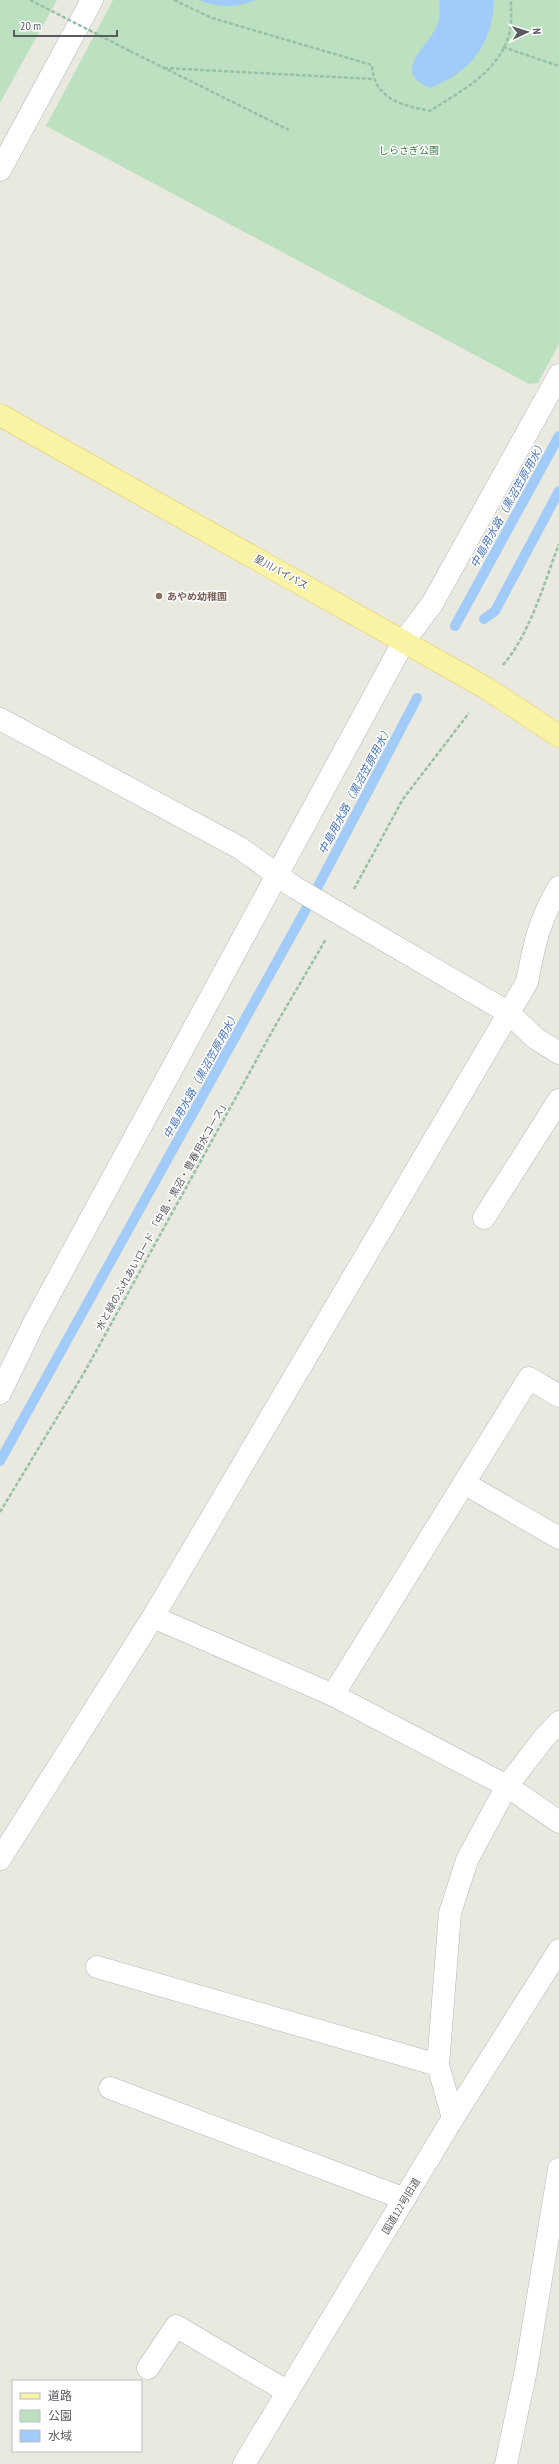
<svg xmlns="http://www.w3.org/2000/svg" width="559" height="2464" font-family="'PT Sans Narrow','Noto Sans JP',sans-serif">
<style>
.green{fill:#bde1c0}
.water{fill:#a1cbf8}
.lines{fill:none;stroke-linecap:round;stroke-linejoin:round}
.stream{stroke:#a1cbf8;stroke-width:10}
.minor-casing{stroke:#b5b7bc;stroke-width:23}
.major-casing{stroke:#e6cc5c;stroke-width:23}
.path{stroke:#97c1a6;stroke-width:2.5;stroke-dasharray:4 2;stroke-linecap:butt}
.minor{stroke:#fff;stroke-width:22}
.major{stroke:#f9f3a6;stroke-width:22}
.path-bridge{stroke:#97c1a6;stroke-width:2.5;stroke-dasharray:4 2;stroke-linecap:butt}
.education-dot{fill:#8d6e63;stroke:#fff;stroke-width:1.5}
.labels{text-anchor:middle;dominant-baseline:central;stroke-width:3;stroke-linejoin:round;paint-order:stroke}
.park-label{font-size:10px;fill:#397e42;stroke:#fff}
.street-label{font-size:10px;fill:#585b5f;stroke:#fff}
.education-label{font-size:10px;font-weight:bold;fill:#785e54;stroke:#fff;text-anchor:start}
.water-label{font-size:11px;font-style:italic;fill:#4774b9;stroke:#fff}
</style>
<rect width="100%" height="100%" fill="#eae9df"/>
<g class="green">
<path d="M0,0H57L0,103Z"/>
<path d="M113,0H559V344L538,383L529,384L46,126Z"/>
</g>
<g class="water">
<path d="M199,0H256C237,8 218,8 199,0Z"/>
<path d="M439,0H494C493,44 470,73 430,88C388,70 432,46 438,22C440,16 440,7 439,0Z"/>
</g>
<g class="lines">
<g class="stream">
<path d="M484,619L495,611L559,491"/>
<path d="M455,626L559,436"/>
<path d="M0,1461L305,911L417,698"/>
</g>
<defs>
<g id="minor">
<path d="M0,170L92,0"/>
<path d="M0,719L240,848L294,887L509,1013L535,1038L559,1053"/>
<path d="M484,1218L559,1100"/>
<path d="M0,1393L34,1323L404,641L432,604L559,375"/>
<path d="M464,1483L559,1538"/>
<path d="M153,1617L333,1695L507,1786L559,1822"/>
<path d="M333,1695L529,1378L559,1396"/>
<path d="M0,1859L153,1617L527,982C534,945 539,920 559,887"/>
<path d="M97,1967L438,2065"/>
<path d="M110,2088L405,2199"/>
<path d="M453,2118L438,2065L450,1913L467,1860L507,1786L544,1738L559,1722"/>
<path d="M148,2368L176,2326L288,2392"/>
<path d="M244,2464L453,2118L559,1950"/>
<path d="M506,2464L526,2370L559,2169"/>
</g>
<path id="major" d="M0,415L486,688L559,736"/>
</defs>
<use href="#minor" class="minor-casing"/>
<use href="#major" class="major-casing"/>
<g class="path">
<path d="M174,0L212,18L372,65C374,99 401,105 430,111C462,90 500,72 510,31C512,21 511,10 511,0"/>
<path d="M503,47L559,66"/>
<path d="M130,51L289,130"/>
<path d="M164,68L373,79"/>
<path d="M503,665C531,632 544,583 559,544"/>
<path d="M354,889L403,799L469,713"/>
<path d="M0,1512L84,1373L274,1028L326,939"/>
</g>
<use href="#minor" class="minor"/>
<use href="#major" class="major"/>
<path class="path-bridge" d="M30,0L130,51"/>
</g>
<circle class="education-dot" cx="159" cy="596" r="4"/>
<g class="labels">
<g class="park-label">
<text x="409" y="150">しらさぎ公園</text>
</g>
<g class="street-label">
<text transform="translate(281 572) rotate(29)">星川バイパス</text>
<text transform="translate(162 1215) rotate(-61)">水と緑のふれあいロード 「中島・黒沼・豊春用水コース」</text>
<text transform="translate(401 2206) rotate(-59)">国道122号旧道</text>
</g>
<g class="education-label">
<text x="167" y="596">あやめ幼稚園</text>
</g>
<g class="water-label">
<text transform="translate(508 504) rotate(-61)">中島用水路（黒沼笠原用水）</text>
<text transform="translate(355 790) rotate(-62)">中島用水路（黒沼笠原用水）</text>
<text transform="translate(201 1075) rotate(-61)">中島用水路（黒沼笠原用水）</text>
</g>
</g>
<rect x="12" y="2380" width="130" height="72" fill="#ffffff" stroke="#bcbdbf"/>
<rect x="20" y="2393" width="20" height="6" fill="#f9f3a6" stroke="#bcbdbf"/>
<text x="48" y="2400" font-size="12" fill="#585b5f">道路</text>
<rect x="20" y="2410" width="20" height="12" fill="#bde1c0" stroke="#bcbdbf"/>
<text x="48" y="2420" font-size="12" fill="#585b5f">公園</text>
<rect x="20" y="2430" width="20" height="12" fill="#a1cbf8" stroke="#bcbdbf"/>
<text x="48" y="2440" font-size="12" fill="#585b5f">水域</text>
<g transform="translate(527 32) rotate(86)" stroke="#ffffff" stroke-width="3" paint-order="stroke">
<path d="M0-3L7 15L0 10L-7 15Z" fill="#585b5f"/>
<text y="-6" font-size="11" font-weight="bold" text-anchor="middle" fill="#585b5f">N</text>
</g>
<path d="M14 30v6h103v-6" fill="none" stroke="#585b5f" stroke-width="2"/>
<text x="20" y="30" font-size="12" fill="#585b5f" stroke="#ffffff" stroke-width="3" paint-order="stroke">20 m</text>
</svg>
